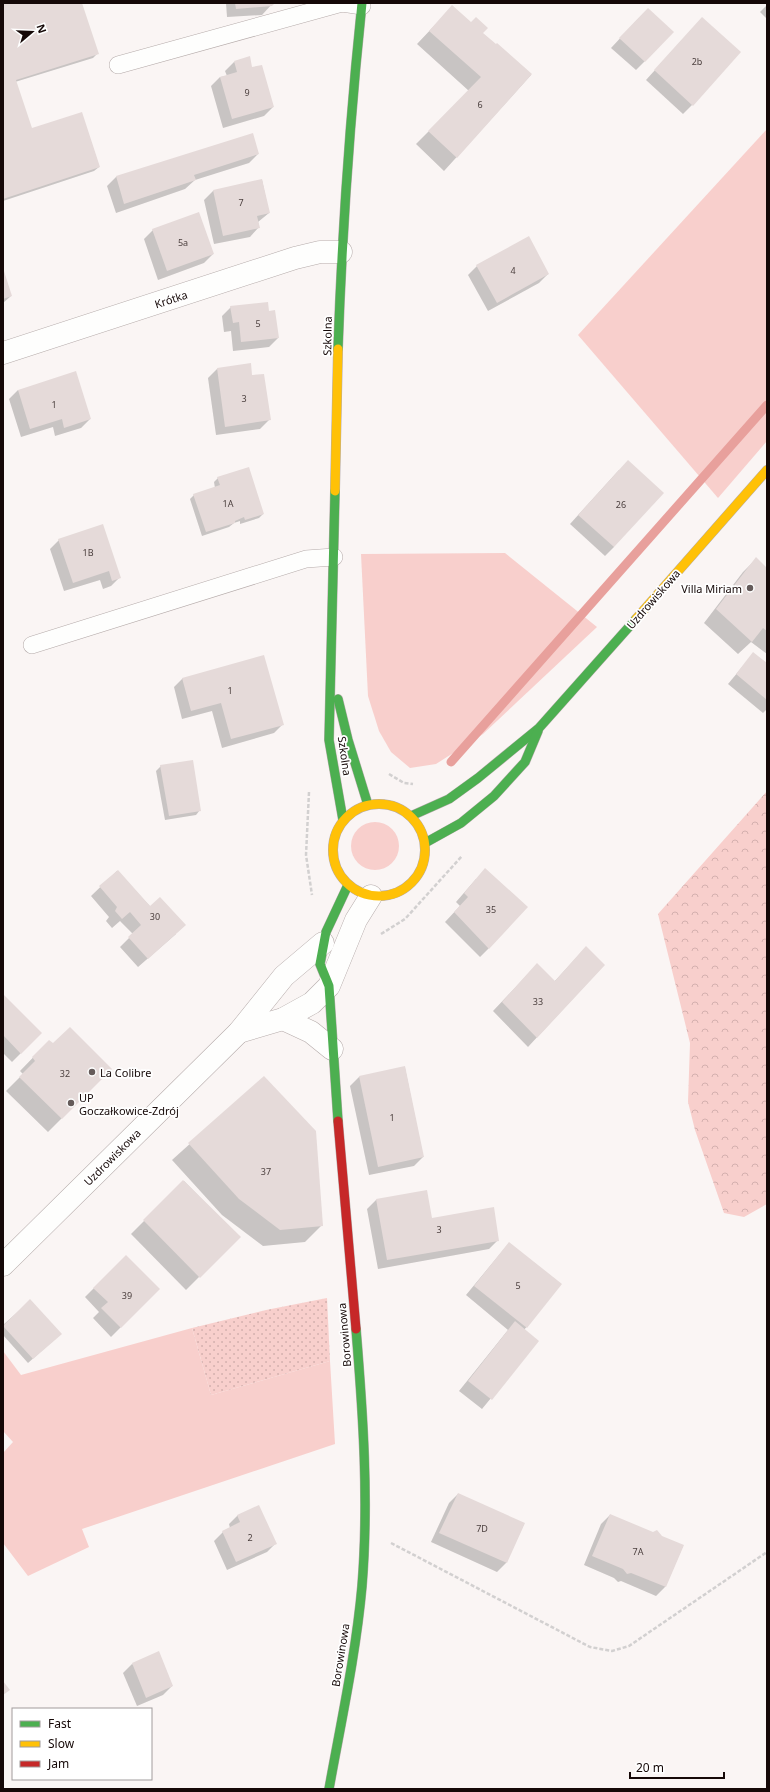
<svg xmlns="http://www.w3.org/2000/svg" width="770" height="1792" font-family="'Noto Sans',sans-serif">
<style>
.grass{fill:#f8cfcc}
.forest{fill:url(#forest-crowns)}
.park{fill:url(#park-dots)}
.shadow{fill:#0003}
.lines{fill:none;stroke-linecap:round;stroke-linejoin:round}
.stream{stroke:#e8a09c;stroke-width:9}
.building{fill:#e5dad9}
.lane-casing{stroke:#b5abaa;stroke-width:18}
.street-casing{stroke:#b5abaa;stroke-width:23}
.fast-casing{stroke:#b5abaa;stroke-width:10}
.slow-casing{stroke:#b5abaa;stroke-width:10}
.jam-casing{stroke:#b5abaa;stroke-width:10}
.path{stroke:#d2d0d0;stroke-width:2.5;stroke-dasharray:4 2;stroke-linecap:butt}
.lane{stroke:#fefefd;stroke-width:17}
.street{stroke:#fefefd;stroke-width:22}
.fast{stroke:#4caf50;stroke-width:9}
.slow{stroke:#ffc107;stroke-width:9}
.jam{stroke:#c62828;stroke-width:9}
.poi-dot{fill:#655b5a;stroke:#fff;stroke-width:1.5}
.labels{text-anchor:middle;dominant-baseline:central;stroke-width:3.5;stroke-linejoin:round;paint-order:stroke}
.number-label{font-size:9px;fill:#4b3f3e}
.street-label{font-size:11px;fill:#150807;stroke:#fff}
.poi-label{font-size:11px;fill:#150807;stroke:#fff;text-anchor:start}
</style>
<defs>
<pattern id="forest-crowns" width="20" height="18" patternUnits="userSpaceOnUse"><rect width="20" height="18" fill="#f8cfcc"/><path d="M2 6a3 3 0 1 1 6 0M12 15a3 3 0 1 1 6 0" fill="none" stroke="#d4b0ae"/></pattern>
<pattern id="park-dots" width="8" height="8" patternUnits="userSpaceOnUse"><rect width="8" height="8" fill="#f8cfcc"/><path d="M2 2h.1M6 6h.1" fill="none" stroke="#d4b0ae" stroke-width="1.8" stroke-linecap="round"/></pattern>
</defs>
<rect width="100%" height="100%" fill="#faf5f4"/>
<g class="grass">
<path d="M767,129V441L718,498L578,335Z"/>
<path d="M505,553L597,627L483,734L436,764L410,768L391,752L379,731L368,696L361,554Z"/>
<circle cx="375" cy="846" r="24"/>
<path d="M192,1328L211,1395L330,1361L335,1444L82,1529L89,1547L28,1576L3,1543V1453L13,1442L3,1431V1351L21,1375Z"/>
</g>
<path class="forest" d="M767,791V1204L744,1217L724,1213L695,1130L688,1102L690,1043L658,914Z"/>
<path class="park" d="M327,1298L330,1361L211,1395L192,1328L266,1310Z"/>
<g class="shadow">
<path d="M9,3H81L97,54L93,58L15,82L31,129L99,167L94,171L3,201V5Z"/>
<path d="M226,3H273L262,15L227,17Z"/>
<path d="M767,5V19L760,12Z"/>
<path d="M452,7L531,75L444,171L416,144L469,91L417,44Z"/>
<path d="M639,18L645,61L636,70L611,48Z"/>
<path d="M693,28L692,105L683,114L646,80Z"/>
<path d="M234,62L252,69L273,107L264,116L223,128L211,86L220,77L227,76L225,71Z"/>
<path d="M258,154L249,163L195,180L185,189L116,213L107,186L116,177Z"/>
<path d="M262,180L269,213L258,222L259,227L250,237L214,244L204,200L213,191Z"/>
<path d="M153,230L213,254L204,263L158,280L144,239Z"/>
<path d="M477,266L548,274L539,283L488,311L468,275Z"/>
<path d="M3,270L11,296L3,303Z"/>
<path d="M231,307L268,312L278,338L269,347L233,351L231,331L224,332L222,316Z"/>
<path d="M217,369L251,376L269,420L260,429L216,435L208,378Z"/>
<path d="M18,390L90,419L81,428L55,436L53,427L21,437L9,399Z"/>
<path d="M619,470L614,547L605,556L570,524Z"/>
<path d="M218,478L263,514L259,518L240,524V521L234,523L229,527L202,536L190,499L194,495L215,488L214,482Z"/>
<path d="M59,540L120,577L111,586L103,589L100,580L64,591L50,549Z"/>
<path d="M756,559L767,569V654L751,642L738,654L704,623L743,572Z"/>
<path d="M753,654L767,665V709L763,713L728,684Z"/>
<path d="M183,678L283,724L274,733L222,748L212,711L182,719L174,687Z"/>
<path d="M161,766L200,810L196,815L165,820L156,771Z"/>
<path d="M117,871L176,934L138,967L120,947L133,934L120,921L112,928L106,921L109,917L91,896Z"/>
<path d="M476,879L489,948L480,957L445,922L460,906L456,902Z"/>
<path d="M586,947L604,965L528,1047L493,1011L528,974L554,982Z"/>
<path d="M3,995L41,1033L12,1062L3,1053Z"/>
<path d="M49,1041L53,1045L111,1069L48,1132L6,1091L23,1074L20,1071Z"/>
<path d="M405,1068L423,1157L414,1166L369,1175L350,1086L359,1077Z"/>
<path d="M264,1077L322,1225L305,1242L263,1246L222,1215L172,1160Z"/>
<path d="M184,1181L239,1237L186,1290L131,1234Z"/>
<path d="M426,1191L431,1220L498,1240L489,1249L378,1269L367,1209L376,1200Z"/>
<path d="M509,1243L561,1284L524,1330L538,1341L482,1409L459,1391L508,1330L466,1295Z"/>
<path d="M126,1256L159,1289L111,1337L93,1318L99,1312L85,1297Z"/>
<path d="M30,1301L56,1338L28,1363L3,1335V1325Z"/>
<path d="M458,1494L524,1524L506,1563L497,1572L431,1542L449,1503Z"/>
<path d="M238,1515L276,1543L267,1552L227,1570L214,1541L223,1532L230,1528L229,1524Z"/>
<path d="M610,1515L683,1546L665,1587L656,1596L621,1581L618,1582L614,1578L584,1565L601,1524Z"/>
<path d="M132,1664L172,1686L163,1695L137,1706L123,1673Z"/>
</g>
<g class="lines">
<path class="stream" d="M451,762L767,405"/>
</g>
<g class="building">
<path d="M5,3H82L99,54L16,80L32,128L82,112L100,167L3,199V4Z"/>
<path d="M235,3H275L272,6L236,9Z"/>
<path d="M452,5L471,22L476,17L488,28L483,33L496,44L497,43L532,74L457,158L428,131L481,77L429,31Z"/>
<path d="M648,8L674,32L645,62L619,38Z"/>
<path d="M702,17L741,52L693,106L654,70Z"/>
<path d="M250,56L252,67L262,65L274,107L232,119L220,77L237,72L234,61Z"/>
<path d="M253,133L259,154L194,175L196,180L124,204L116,176Z"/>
<path d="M262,179L270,213L257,216L260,228L223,236L213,190Z"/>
<path d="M199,212L214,254L167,271L152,229Z"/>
<path d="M529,236L549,274L497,303L476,265Z"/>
<path d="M3,268L12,296L3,299Z"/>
<path d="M268,302L269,311L275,310L279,338L241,342L239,322L233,323L230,306Z"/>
<path d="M251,363L252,375L264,374L271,420L225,427L217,368Z"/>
<path d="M76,371L91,419L64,428L62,419L30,429L18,390Z"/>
<path d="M628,460L664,493L614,547L578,515Z"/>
<path d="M249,467L264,514L245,520L244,517L235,521V523L206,532L193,494L220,485L217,477Z"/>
<path d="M103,524L121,578L112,581L109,571L73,583L58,539Z"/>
<path d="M756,557L767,568V631L763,628L752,642L716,609Z"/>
<path d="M753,652L767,663V700L736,674Z"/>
<path d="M264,655L284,725L231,739L221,703L191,711L182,678Z"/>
<path d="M193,760L201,811L169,816L160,765Z"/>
<path d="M485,868L528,907L489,949L454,912L468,897L464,893Z"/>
<path d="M118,870L150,906L160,897L186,925L148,959L128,937L141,925L130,912L122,919L115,911L117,907L99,886Z"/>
<path d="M586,946L605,965L537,1038L502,1002L537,963L555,981Z"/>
<path d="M3,994L42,1033L21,1054L3,1035Z"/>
<path d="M70,1027L112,1069L62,1119L19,1077L35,1061L32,1057L49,1040L53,1043Z"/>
<path d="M405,1066L424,1157L378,1167L359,1076Z"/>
<path d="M264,1076L316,1131L323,1226L280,1230L239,1199L188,1143Z"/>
<path d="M183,1180L241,1237L200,1278L143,1220Z"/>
<path d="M427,1190L432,1218L494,1207L499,1241L387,1260L376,1199Z"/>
<path d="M509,1242L562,1284L527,1328L474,1286Z"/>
<path d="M126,1255L160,1289L121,1328L101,1308L108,1302L93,1288Z"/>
<path d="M30,1299L62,1334L33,1359L3,1326Z"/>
<path d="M515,1321L539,1341L492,1400L468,1381Z"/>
<path d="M458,1493L525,1523L507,1563L439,1533Z"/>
<path d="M259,1505L277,1544L236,1562L222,1531L240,1522L237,1515Z"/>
<path d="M610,1514L653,1532L657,1530L662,1536L684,1545L666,1587L631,1573L627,1574L623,1569L592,1556Z"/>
<path d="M159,1651L173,1686L146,1698L132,1663Z"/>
<path d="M3,1681L10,1690L3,1695Z"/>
</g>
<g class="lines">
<defs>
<g id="lane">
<path d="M118,65L342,3L362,6"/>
<path d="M32,645L306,559L334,557"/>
</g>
<g id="street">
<path d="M3,353L295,258L320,252H341"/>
<path d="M283,1019L311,1032L332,1049"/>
<path d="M239,1032L283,1019L312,1003L329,986L356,920L371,896"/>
<path d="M3,1265L239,1032L284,976L323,943"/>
</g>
<g id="fast">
<path d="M338,349C342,233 350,118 362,3"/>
<path d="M335,491L329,740L343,820"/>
<path d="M338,699L348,740L368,805"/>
<path d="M411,816L449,799L478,778L539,728L636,619"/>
<path d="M425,843L461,823L494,796L525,762L538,731"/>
<path d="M338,1121L329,986L320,964L326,932L348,885"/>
<path d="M329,1789C341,1722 356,1654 362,1586C369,1500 363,1414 356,1329"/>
</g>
<g id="slow">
<path d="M335,491L338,349"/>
<path d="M636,619L767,470"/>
<circle cx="379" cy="850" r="46"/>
</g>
<path id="jam" d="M338,1121L356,1329"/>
</defs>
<use href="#lane" class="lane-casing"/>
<use href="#street" class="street-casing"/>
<use href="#fast" class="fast-casing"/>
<use href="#slow" class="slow-casing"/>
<use href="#jam" class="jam-casing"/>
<g class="path">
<path d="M389,774L404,783L413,784"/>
<path d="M309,792L306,855L312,895"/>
<path d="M381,934L405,919L462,856"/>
<path d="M391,1543L590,1647L612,1651L629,1646L767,1552"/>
</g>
<use href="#lane" class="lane"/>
<use href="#street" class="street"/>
<use href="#fast" class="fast"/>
<use href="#slow" class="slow"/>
<use href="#jam" class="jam"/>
</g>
<g class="poi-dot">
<circle cx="750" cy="588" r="4"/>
<circle cx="92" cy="1072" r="4"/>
<circle cx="71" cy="1103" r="4"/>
</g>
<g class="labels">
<g class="number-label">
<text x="697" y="61">2b</text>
<text x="247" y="92">9</text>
<text x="480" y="104">6</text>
<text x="241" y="202">7</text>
<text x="183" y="242">5a</text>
<text x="513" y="270">4</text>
<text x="258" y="323">5</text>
<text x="244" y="398">3</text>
<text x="54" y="404">1</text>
<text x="228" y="503">1A</text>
<text x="621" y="504">26</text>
<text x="88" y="552">1B</text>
<text x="230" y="690">1</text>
<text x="491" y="909">35</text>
<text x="155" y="916">30</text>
<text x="538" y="1001">33</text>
<text x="65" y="1073">32</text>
<text x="392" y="1117">1</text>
<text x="266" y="1171">37</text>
<text x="439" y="1229">3</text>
<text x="518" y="1285">5</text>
<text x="127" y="1295">39</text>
<text x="482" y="1528">7D</text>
<text x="250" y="1537">2</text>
<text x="638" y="1551">7A</text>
</g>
<g class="street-label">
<text transform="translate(171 299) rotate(-18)">Krótka</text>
<text transform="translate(327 336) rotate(-89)">Szkolna</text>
<text transform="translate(653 599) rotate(-49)">Uzdrowiskowa</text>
<text transform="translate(345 756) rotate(82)">Szkolna</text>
<text transform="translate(112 1157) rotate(-45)">Uzdrowiskowa</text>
<text transform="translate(344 1335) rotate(-95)">Borowinowa</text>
<text transform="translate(340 1655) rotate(-81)">Borowinowa</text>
</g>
<g class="poi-label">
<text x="742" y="588" text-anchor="end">Villa Miriam</text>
<text x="100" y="1072">La Colibre</text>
<text x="79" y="1097">UP<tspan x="79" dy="13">Goczałkowice-Zdrój</tspan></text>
</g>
</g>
<rect width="770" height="1792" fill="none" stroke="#150807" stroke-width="8"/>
<rect x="12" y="1708" width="140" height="72" fill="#ffffff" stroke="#a19c9c"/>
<rect x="20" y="1721" width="20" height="6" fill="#4caf50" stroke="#a19c9c"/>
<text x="48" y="1728" font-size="12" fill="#150807">Fast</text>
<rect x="20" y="1741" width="20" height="6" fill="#ffc107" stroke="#a19c9c"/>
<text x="48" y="1748" font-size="12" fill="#150807">Slow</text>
<rect x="20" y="1761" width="20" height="6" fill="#c62828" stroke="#a19c9c"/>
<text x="48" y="1768" font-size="12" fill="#150807">Jam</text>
<g transform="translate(32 32) rotate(71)" stroke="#ffffff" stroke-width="3" paint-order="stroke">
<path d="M0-3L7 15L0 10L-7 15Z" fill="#150807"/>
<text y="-6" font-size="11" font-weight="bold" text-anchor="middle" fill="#150807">N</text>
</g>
<path d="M630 1772v6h94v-6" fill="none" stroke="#150807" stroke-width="2"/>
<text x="636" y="1772" font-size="12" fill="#150807" stroke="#ffffff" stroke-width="3" paint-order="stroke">20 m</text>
</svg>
